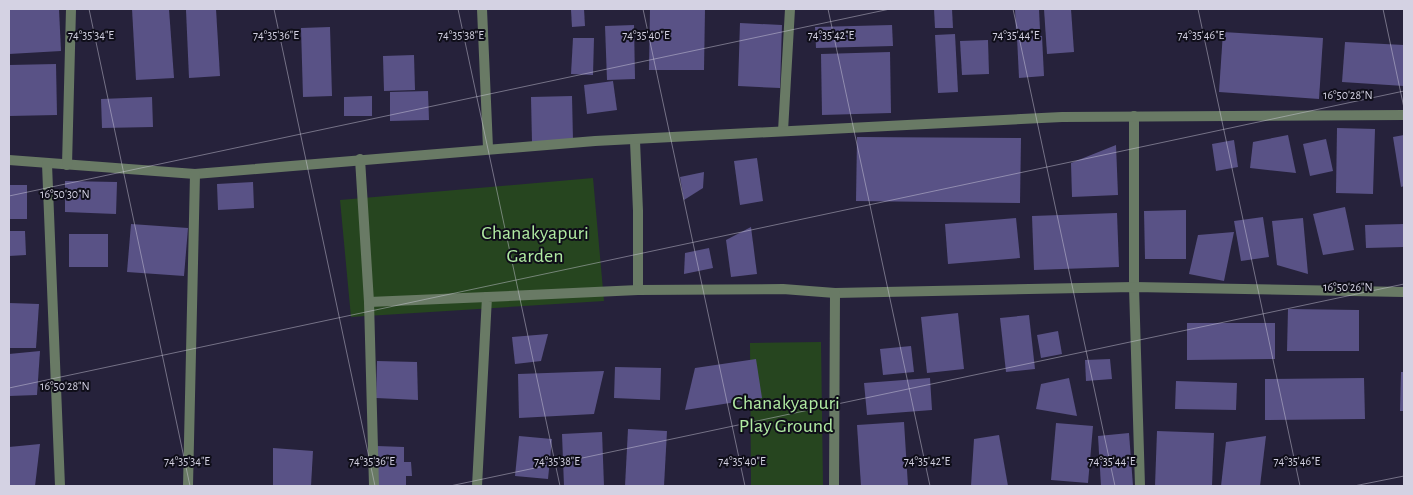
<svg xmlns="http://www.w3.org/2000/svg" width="1413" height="495" font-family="'Alegreya Sans',sans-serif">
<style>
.green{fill:#26451f}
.building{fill:#595286}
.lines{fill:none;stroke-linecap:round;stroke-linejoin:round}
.minor{stroke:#697a65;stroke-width:10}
.ticks{fill:none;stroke:#d4d2e3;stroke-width:1;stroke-opacity:0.45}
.labels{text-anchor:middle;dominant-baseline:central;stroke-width:4;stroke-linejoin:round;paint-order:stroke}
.park-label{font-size:20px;fill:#b0eaa2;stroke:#0f0e19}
.ticks-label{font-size:12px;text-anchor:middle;fill:#d4d2e3;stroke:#0f0e19;stroke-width:4;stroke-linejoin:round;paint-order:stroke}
</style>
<rect width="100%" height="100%" fill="#26223b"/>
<g class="green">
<path d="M593,178L604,301L351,317L340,200Z"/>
<path d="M821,342L823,486H751L750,343Z"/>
</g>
<g class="building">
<path d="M9,9H59L61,51L9,54Z"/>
<path d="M132,9H169L174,78L136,80Z"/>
<path d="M216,9L220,76L189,78L186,10Z"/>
<path d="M584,9L585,26L572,27L571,10Z"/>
<path d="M650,9H705L704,70H649Z"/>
<path d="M934,9H952L953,28H935Z"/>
<path d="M1015,9H1039L1040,30L1016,31Z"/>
<path d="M1044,9H1071L1074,52L1047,54Z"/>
<path d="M740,23L782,25L780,88L738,86Z"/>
<path d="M634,25L635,79L607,80L605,26Z"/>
<path d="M892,25L893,46L816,48L815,27Z"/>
<path d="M330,27L332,96L303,97L301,28Z"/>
<path d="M1223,32L1323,38L1319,99L1219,92Z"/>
<path d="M955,34L958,92L938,93L935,35Z"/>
<path d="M1042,36L1044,76L1019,78L1017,37Z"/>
<path d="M573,38H594L593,75L571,74Z"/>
<path d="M988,40L989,74L962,75L960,41Z"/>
<path d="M1345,42L1404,45V86L1342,82Z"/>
<path d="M890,52L891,113L822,115L821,54Z"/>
<path d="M414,55L415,90L384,91L383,56Z"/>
<path d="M56,64L57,115L9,116V65Z"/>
<path d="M613,81L617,110L587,114L584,85Z"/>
<path d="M428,91L429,120L390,121V92Z"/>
<path d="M372,96V116H344V97Z"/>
<path d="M572,96L573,141L532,143L531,97Z"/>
<path d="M152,97L153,127L102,128L101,99Z"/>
<path d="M1337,128L1375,129L1373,194L1336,193Z"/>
<path d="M1288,135L1296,173L1250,168L1253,142Z"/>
<path d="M1404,135V186L1401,187L1393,137Z"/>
<path d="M857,137L1021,138L1020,203L856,201Z"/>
<path d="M1326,139L1333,171L1310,176L1303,144Z"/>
<path d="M1234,140L1238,167L1216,171L1212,144Z"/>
<path d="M1116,145L1118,195L1072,197L1071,163Z"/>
<path d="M757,158L763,201L740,205L734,161Z"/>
<path d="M704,172L703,188L684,200L680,177Z"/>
<path d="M65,181L117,182L116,214L65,212Z"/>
<path d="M253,182L254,208L218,210L217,184Z"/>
<rect x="9" y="185" width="18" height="34"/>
<path d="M1345,207L1354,250L1323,255L1313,214Z"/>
<path d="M1186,210V259H1145L1144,211Z"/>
<path d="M1117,213L1119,267L1034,270L1032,216Z"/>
<path d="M1263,217L1269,257L1241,261L1234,221Z"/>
<path d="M1016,218L1020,258L948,264L945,224Z"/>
<path d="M1303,218L1308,274L1277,265L1272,221Z"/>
<path d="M131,224L188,228L184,276L127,272Z"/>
<path d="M1404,224V247L1366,248L1365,225Z"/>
<path d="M751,227L757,274L731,277L726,240Z"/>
<path d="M9,231H25L26,255L9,256Z"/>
<path d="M1234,232L1224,281L1189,274L1198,235Z"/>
<rect x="69" y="234" width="39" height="33"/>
<path d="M709,248L713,268L684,274L685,253Z"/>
<path d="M9,303L39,304L36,348H9Z"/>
<path d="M1288,309L1359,310V351H1287Z"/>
<path d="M958,313L964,369L927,373L921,317Z"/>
<path d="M1029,315L1035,369L1006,372L1000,318Z"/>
<path d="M1187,323H1275V359L1187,360Z"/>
<path d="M1058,331L1062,354L1041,358L1037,335Z"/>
<path d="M548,334L541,361L515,364L512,337Z"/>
<path d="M911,346L914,372L883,375L880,349Z"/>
<path d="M40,351L37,395L9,396V354Z"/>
<path d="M756,359L762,398L685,410L695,368Z"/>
<path d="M1110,359L1112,379L1086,381L1085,360Z"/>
<path d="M377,361L417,362L418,400L376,398Z"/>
<path d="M615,367L661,368L660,400L614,398Z"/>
<path d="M604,371L594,414L519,418L518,374Z"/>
<path d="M1401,372H1404V411H1400Z"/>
<path d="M930,378L932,410L867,415L864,383Z"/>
<path d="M1069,378L1077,416L1036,409L1041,384Z"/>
<path d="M1364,378L1365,419L1265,420V379Z"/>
<path d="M1176,381L1237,383L1236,410L1175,409Z"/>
<path d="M904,422L908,486H861L857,425Z"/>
<path d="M1056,423L1093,426L1088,483L1051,480Z"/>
<path d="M628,429L667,431L664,486H625Z"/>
<path d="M1157,431L1214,433L1212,486H1155Z"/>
<path d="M602,432L604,486H564L562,434Z"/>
<path d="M1129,433L1133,486H1101L1098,436Z"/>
<path d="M999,435L1008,486H971L974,439Z"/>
<path d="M519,436L552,439L548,479L515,476Z"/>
<path d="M1266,436L1260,486H1221L1226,442Z"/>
<path d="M40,444L35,486H9V447Z"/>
<path d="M377,446L404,447V462H411L412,476H406V486H378Z"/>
<path d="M273,448L313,451L311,486H273Z"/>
</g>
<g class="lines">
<g class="minor">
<path d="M482,9L488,148"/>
<path d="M1134,116V287L1140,486"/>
<path d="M783,131L790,9"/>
<path d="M635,141L638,211V290"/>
<path d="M360,159L369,302L374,486"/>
<path d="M9,160L195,174L595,141L1062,117L1404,115"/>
<path d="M47,164L60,486"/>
<path d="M67,165L71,9"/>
<path d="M369,302L487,297"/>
<path d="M188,486L195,174"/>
<path d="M477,486L487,297L638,290L783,289L835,293L1134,287L1404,292"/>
<path d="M834,486L835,293"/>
</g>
</g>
<path class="ticks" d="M89,9L190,486M274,9L375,486M458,9L560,486M643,9L745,486M828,9L930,486M1013,9L1115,486M1198,9L1300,486M1383,9L1404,108M9,196L890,9M9,388L1404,91M450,486L1404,284M1354,486L1404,476"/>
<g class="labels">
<g class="park-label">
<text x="535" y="233">Chanakyapuri<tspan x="535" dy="23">Garden</tspan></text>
<text x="786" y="403">Chanakyapuri<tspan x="786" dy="23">Play Ground</tspan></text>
</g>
</g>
<g class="ticks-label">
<text x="91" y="39">74°35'34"E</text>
<text x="276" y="39">74°35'36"E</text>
<text x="461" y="39">74°35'38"E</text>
<text x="646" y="39">74°35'40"E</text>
<text x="831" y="39">74°35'42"E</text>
<text x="1016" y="39">74°35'44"E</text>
<text x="1201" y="39">74°35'46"E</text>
<text x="1348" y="99">16°50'28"N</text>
<text x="65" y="198">16°50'30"N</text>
<text x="1348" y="291">16°50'26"N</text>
<text x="65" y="390">16°50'28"N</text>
<text x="187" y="465">74°35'34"E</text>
<text x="372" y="465">74°35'36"E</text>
<text x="557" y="465">74°35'38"E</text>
<text x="742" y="465">74°35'40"E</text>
<text x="927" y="465">74°35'42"E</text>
<text x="1112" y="465">74°35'44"E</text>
<text x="1297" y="465">74°35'46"E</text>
</g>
<rect width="1413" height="495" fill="none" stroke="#d4d2e3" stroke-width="20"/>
</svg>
